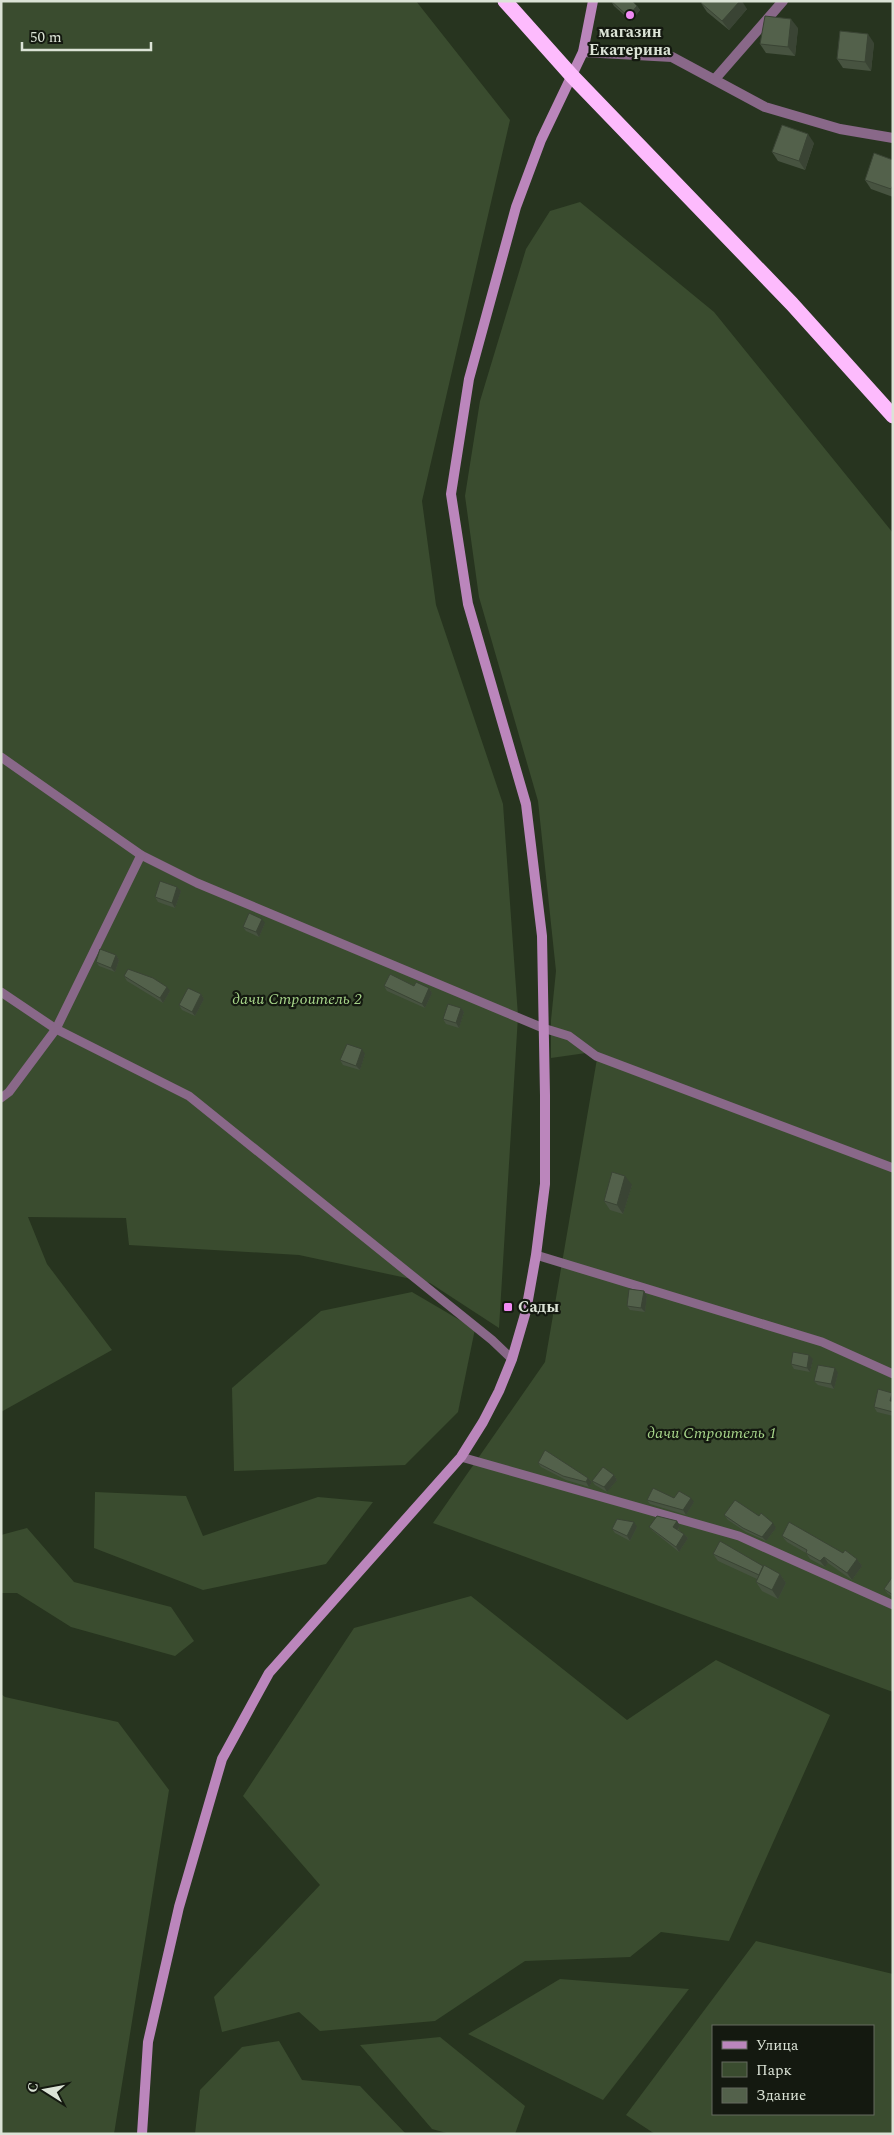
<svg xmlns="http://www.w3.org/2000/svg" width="894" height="2135" font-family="Spectral,serif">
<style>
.green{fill:#3a4c2f;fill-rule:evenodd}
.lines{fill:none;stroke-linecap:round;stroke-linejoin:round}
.lane{stroke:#896889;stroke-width:9}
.street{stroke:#896889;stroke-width:10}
.secondary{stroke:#bb86bc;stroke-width:10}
.highway{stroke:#fdbbfd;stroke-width:15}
.wall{fill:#475340}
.shaded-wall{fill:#3a4434}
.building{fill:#53614b;stroke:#3a4434}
.poi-dot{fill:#f18af4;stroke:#141910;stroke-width:2}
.labels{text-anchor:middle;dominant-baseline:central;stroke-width:4.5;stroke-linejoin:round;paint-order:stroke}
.poi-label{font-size:16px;font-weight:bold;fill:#dbe3d6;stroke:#141910}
.park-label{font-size:16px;font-style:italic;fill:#a6d489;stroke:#141910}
</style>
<rect width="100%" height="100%" fill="#27341f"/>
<g class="green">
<path d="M1,1H416L510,120L422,501L436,605L503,804L518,1016L499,1328L430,1283L299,1255L129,1245L126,1218L28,1217L47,1264L112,1350L1,1412Z"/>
<path d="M580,202L714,312L893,533V1692L433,1523L545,1362L598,1053H586L551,1058V1020L556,971L538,801L479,597L465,496L480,401L526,249L550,211Z"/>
<path d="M412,1292L475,1329L458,1412L405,1465L234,1471L232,1388L321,1311Z"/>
<path d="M95,1492L186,1496L203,1536L318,1497L373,1502L326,1564L203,1590L94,1548Z"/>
<path d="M27,1528L74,1582L171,1607L194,1641L175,1656L71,1627L17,1593H1V1535Z"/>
<path d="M471,1596L627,1720L716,1660L830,1715L729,1941L661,1932L630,1957L525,1961L435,2021L320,2031L299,2012L222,2032L214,1997L320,1885L243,1796L354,1628Z"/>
<path d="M1,1694L5,1697L118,1722L169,1790L114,2134H1Z"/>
<path d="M756,1941L893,1974V2134H655L626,2115ZM713,2026H873V2114H713Z"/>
<path d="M560,1979L689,1989L603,2100L468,2034Z"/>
<path d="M440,2037L525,2106L515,2134H450L432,2129L360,2045Z"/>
<path d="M279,2041L302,2080L360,2086L406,2134H195L200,2090L242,2047Z"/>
</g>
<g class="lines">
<g class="lane">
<path d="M1,757L141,855L197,883L543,1028L569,1036L596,1056L893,1168"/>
<path d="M1,992L56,1029L189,1096L492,1340L512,1359"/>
<path d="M1,1098L9,1092L56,1029L141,855"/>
<path d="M536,1255L822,1342L893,1374"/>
<path d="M461,1457L739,1536L893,1605"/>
</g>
<g class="street">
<path d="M583,52L672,57L765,107L840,129L893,138"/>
<path d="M715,79L783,1"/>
</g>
<path class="secondary" d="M142,2134L148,2042L179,1907L222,1759L269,1673L461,1457L483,1422L499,1391L512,1359L526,1311L536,1255L545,1184V1095L542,936L526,804L468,604L451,494L469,379L516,207L541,140L583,52L593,1"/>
<path class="highway" d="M505,1L572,76L792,304L893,416"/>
</g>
<g class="wall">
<path d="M611,1L637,6L640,10L631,21L614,6Z"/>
<path d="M701,3L747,9L729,30L707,12Z"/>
<path d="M798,28L795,56L766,53L760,44Z"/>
<path d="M874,43L871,71L843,68L837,59Z"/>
<path d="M814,143L805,170L778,161L772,152Z"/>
<path d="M893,160V197L871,189L865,180Z"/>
<path d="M181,891L175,908L158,902L155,897Z"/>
<path d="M265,923L259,937L246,931L243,927Z"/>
<path d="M116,955L119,960L115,972L99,966L96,962Z"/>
<path d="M124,976L170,991L163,1003L127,981Z"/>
<path d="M384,986L429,988L432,993L425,1008L387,991Z"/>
<path d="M201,994L204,999L195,1016L182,1010L179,1005Z"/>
<path d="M461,1008L464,1012L459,1028L446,1024L443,1019Z"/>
<path d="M365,1054L360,1070L343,1065L340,1060Z"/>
<path d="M632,1185L623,1214L610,1210L604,1201Z"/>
<path d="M644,1291L647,1296L645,1312L630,1310L627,1306Z"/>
<path d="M813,1359L810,1372L794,1369L791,1364Z"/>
<path d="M838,1373L834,1389L818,1385L814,1381Z"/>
<path d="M893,1394V1416L877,1412L874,1407Z"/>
<path d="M538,1463L588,1478L592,1482L589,1487L566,1480L541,1467Z"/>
<path d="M614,1475L617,1480L607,1492L595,1485L592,1481Z"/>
<path d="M674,1498L694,1502L686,1515L650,1504L647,1500Z"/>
<path d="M724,1515L759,1516L776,1528L766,1541L746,1532L728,1520Z"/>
<path d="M677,1521L680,1526L678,1529L688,1538L679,1552L653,1531L649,1527Z"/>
<path d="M637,1527L630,1541L615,1533L612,1529Z"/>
<path d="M782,1536L843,1553L857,1559L862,1566L852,1580L828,1563L825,1567L810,1559L806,1553L787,1542Z"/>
<path d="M713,1554L764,1566L780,1574L786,1583L778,1599L762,1591L756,1582L757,1579L718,1561Z"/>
<path d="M893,1576V1597L888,1594L884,1589Z"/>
</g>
<g class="shaded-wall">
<path d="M740,1H742L747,9L729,30L722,21Z"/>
<path d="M637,6L640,10L631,21L628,16Z"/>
<path d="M791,19L798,28L795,56L788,47Z"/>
<path d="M868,34L874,43L871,71L865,62Z"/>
<path d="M808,134L814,143L805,170L799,161Z"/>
<path d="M177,887L181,891L175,908L172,903Z"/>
<path d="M262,919L265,923L259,937L256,932Z"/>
<path d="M116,955L119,960L115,972L111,968Z"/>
<path d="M167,987L170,991L163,1003L160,998Z"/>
<path d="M429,988L432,993L425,1008L422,1004Z"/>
<path d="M201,994L204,999L195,1016L192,1012Z"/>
<path d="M461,1008L464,1012L459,1028L456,1023Z"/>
<path d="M362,1049L365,1054L360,1070L356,1066Z"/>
<path d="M625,1176L632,1185L623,1214L617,1205Z"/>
<path d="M644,1291L647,1296L645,1312L641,1308Z"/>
<path d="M809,1355L813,1359L810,1372L807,1368Z"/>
<path d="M835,1368L838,1373L834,1389L831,1384Z"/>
<path d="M892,1393L893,1394V1405L890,1401Z"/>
<path d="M614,1475L617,1480L607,1492L604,1487Z"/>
<path d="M588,1478L592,1482L589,1487L586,1482Z"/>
<path d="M691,1498L694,1502L686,1515L683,1510Z"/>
<path d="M677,1521L680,1526L676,1531L673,1527Z"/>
<path d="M634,1522L637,1527L630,1541L627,1536Z"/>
<path d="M773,1523L776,1528L766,1541L762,1537Z"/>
<path d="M684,1534L688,1538L679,1552L676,1547Z"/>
<path d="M824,1557L828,1563L825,1567L820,1561Z"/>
<path d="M857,1559L862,1566L852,1580L847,1573Z"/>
<path d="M780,1574L786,1583L778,1599L772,1590Z"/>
</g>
<g class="building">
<path d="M611,1H632L637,6L628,16Z"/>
<path d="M702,1H740L722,21L701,3Z"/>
<path d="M765,16L791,19L788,47L760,44Z"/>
<path d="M840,31L868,34L865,62L837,59Z"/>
<path d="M782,125L808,134L799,161L772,152Z"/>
<path d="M874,153L893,160V185L891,189L865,180Z"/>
<path d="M160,881L177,887L172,903L155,897Z"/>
<path d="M249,913L262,919L256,932L243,927Z"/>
<path d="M100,949L116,955L111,968L96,962Z"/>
<path d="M128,969L153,978L167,987L160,998L124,976Z"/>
<path d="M390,974L414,986L416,982L429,988L422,1004L384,986Z"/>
<path d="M188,988L201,994L192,1012L179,1005Z"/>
<path d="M448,1004L461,1008L456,1023L443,1019Z"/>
<path d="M347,1044L362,1049L356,1066L340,1060Z"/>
<path d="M612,1172L625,1176L617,1205L604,1201Z"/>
<path d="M629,1289L644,1291L641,1308L627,1306Z"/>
<path d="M793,1352L809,1355L807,1368L791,1364Z"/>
<path d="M818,1365L835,1368L831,1384L814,1381Z"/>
<path d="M878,1389L892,1393L890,1401H893V1412L874,1407Z"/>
<path d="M545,1450L588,1478L586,1482L563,1476L538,1463Z"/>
<path d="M603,1467L614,1475L604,1487L592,1481Z"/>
<path d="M653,1488L674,1498L679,1491L691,1498L683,1510L647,1500Z"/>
<path d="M735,1500L759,1516L761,1513L773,1523L762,1537L743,1528L724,1515Z"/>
<path d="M657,1516L677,1521L673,1527L684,1534L676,1547L649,1527Z"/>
<path d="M617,1519L634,1522L627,1536L612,1529Z"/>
<path d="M789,1522L843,1553L845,1550L857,1559L847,1573L824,1557L820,1561L806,1553L807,1550L782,1536Z"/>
<path d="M720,1541L763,1566L759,1575L713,1554Z"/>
<path d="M764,1565L780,1574L772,1590L756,1582Z"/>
<path d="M893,1576V1595L884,1589Z"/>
</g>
<g class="poi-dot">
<circle cx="630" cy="15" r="5"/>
<rect x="503" y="1302" width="10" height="10" rx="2.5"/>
</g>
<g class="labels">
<g class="poi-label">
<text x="630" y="32">магазин<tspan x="630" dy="18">Екатерина</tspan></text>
<text x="518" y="1307" text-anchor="start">Сады</text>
</g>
<g class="park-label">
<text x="297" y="999">дачи Строитель 2</text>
<text x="712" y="1433">дачи Строитель 1</text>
</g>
</g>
<rect width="894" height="2135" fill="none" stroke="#dbe3d6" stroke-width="5"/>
<rect x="712" y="2025" width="162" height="90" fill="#141910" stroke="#646a5f"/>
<rect x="722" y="2041" width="25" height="8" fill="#bb86bc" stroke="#646a5f"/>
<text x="756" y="2050" font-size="15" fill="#dbe3d6">Улица</text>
<rect x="722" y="2062" width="25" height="15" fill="#3a4c2f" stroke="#646a5f"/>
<text x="756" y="2075" font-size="15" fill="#dbe3d6">Парк</text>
<rect x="722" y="2088" width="25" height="15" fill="#53614b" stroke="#646a5f"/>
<text x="756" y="2100" font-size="15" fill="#dbe3d6">Здание</text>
<g transform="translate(45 2090) rotate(281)" stroke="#141910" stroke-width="4" paint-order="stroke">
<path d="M0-4L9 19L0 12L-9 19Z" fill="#dbe3d6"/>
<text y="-8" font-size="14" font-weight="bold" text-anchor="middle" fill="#dbe3d6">С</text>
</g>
<path d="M22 42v8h129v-8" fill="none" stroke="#dbe3d6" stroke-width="2.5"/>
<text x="30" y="42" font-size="15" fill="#dbe3d6" stroke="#141910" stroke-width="4" paint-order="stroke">50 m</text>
</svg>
